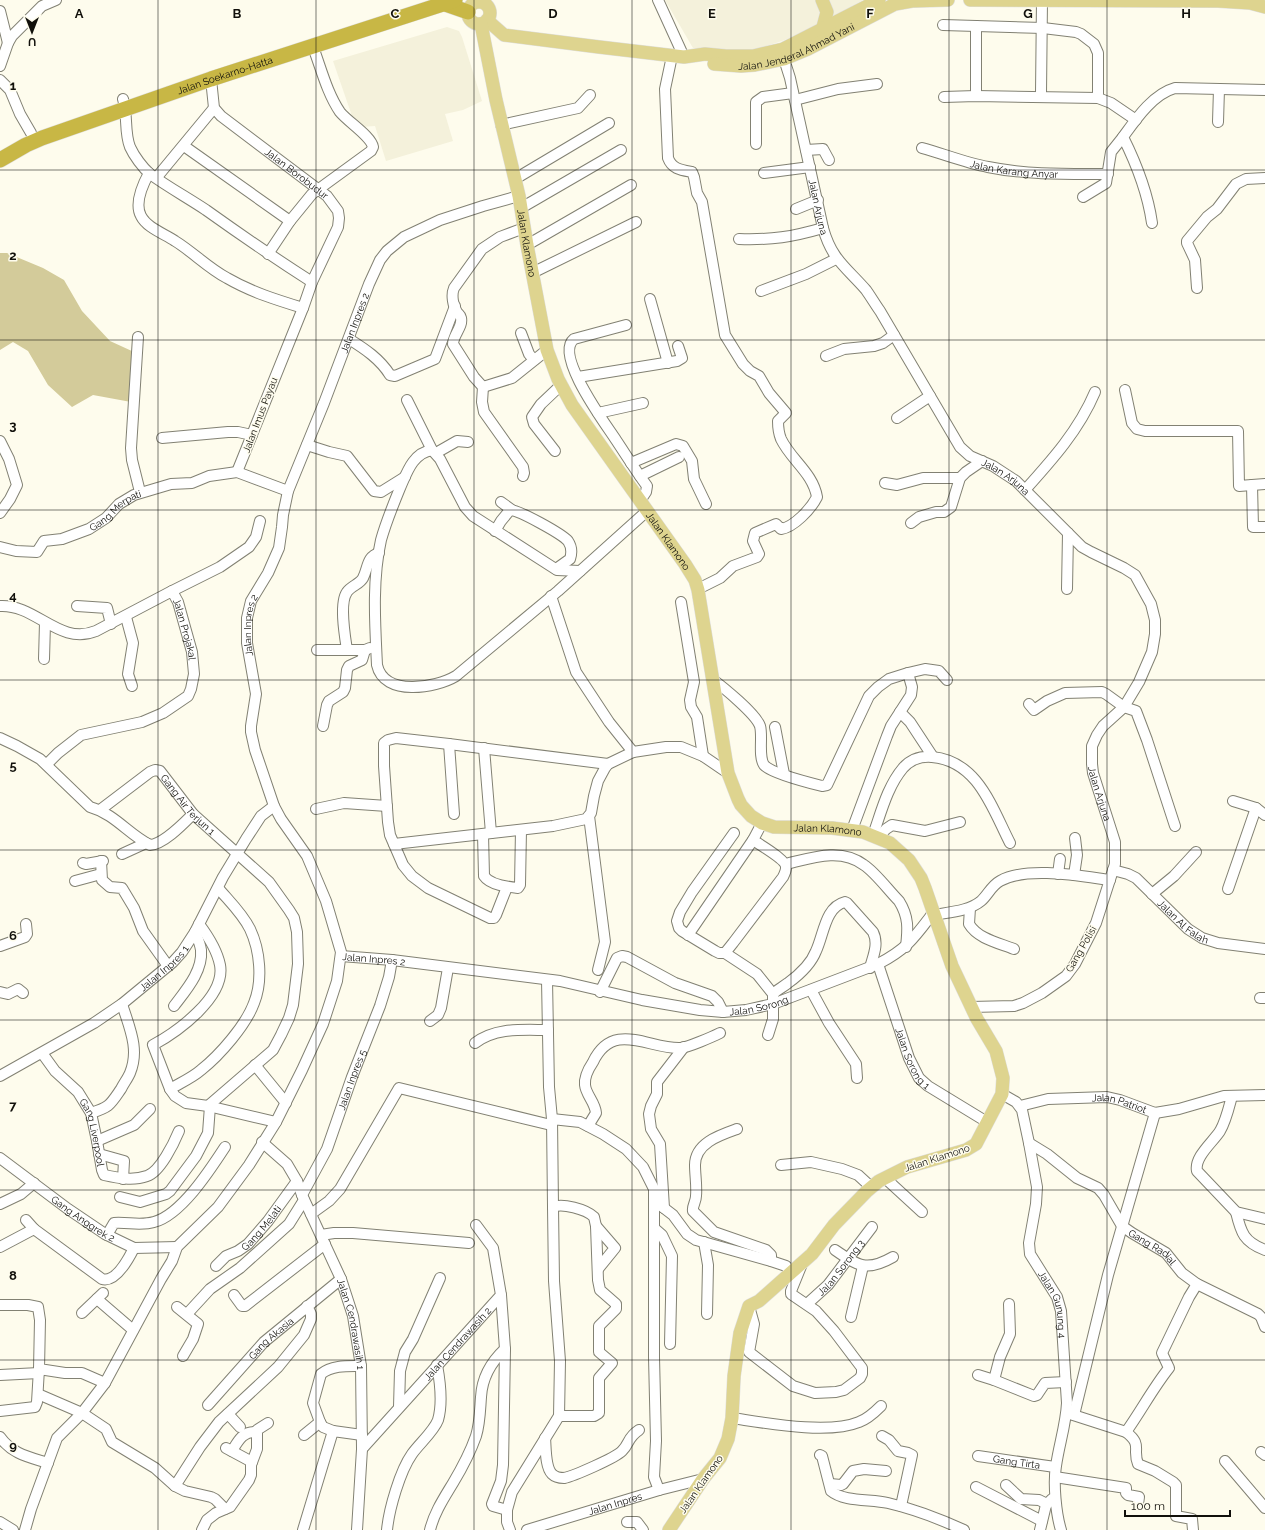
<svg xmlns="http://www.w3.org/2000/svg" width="1265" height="1530" font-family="Raleway,sans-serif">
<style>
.built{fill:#f4f1db}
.green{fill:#d3cb9a}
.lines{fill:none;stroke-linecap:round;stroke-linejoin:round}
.minor-casing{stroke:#828173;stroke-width:12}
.major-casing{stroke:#dededd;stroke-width:14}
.highway-casing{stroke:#dededd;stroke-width:16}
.minor{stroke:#fff;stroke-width:10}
.major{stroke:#ded48f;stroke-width:13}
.highway{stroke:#c8b745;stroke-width:15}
.grid{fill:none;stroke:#11100b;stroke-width:1;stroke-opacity:0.55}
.labels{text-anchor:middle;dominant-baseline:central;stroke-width:3;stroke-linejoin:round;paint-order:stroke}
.street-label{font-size:10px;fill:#11100b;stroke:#fefced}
.grid-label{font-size:13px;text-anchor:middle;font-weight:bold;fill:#11100b;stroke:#fefced;stroke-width:3;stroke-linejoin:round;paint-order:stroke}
</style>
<rect width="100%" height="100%" fill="#fefced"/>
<g class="built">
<path d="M665,0H863L826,23L782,41L754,50L693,48Z"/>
<path d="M447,27L459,31L462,37L482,101L463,110L445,114L453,141L386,161L375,126L361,127L357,120L352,116L333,61Z"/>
</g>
<path class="green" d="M0,253H7L43,268L64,280L82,311L110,341L134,352L131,402L93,395L72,407L48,385L28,351L13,342L0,350Z"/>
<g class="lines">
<defs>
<g id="minor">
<path d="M658,0L684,57"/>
<path d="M0,11L8,43"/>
<path d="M943,25L1043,28L1076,32L1081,34L1094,44L1098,53V94"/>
<path d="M976,26V91"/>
<path d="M672,56L665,89L668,158C672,169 681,170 692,172L694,177L697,193L702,202L725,335L743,364L750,371L759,376L769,393L786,413L778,421C778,426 779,434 781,439C791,460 813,473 817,497C811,509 794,527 781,529L776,524L755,533L753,541L759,554L757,557L733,566L720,578L698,589"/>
<path id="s1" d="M784,59L790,78L823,228C832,260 846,267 866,290C871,297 875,304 880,311L960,447L970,456L993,466L1016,481L1082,547L1091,552L1124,568L1135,575L1151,604L1155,620V634L1152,652L1139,682L1124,707L1103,726L1097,735L1092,746V764L1093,773L1115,842V864L1096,923L1075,964L1066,976L1042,993L1023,1003L1014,1006L971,1007"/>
<path d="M0,66L8,43L12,36L42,6L56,0"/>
<path id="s2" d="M211,79L214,108L221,116L327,196L338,211L339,218L338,227L312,282L303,308L237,472"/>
<path d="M0,80L10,90L20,114L31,133"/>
<path d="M1041,93L1042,0"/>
<path d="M944,97L976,96L1098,98L1111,103L1136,120"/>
<path d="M123,99C128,115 124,132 130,147C134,156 143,168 150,174C168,187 188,198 206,210C241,235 276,259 312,282"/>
<path d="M795,100L838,89L877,84"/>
<path d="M1218,122L1219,89"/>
<path d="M501,125L578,108L590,95"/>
<path d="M756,144V102L763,97L793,93"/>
<path d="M184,146L290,221"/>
<path id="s3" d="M922,148C944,154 966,163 988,167C1027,175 1068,174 1108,174"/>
<path d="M806,150L823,149L829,160"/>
<path d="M149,173C143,184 134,203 141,216C147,228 165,234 175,241C193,252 208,268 227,278C251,292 277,300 303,308"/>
<path d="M764,173L810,167"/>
<path d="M157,177L214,108"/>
<path d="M515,179L609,123"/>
<path d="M1083,197L1106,183L1111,152L1123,137"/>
<path d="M521,208L621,150"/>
<path d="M796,209L818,200"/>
<path d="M1152,223C1148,195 1136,163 1123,137C1136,119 1153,94 1175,88L1265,90"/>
<path d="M524,228L500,237L482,249L454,288C451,295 453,306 457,312C459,315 460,314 461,318C463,327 453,335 453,344L474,377L483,387L512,378L547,350"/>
<path d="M739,239C772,240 792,237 823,228"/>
<path d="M527,245L631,185"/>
<path d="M268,254L290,221L312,194L371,151L373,147C371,136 348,122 340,112C327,93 321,68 313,47"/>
<path d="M532,273L636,222"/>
<path d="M1197,288L1195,260L1187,243V241L1207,217L1217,209L1236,184L1246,179L1265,178"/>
<path d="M761,291L806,274L836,259"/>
<path d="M650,299L668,363"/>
<path d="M626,325L574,339C554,355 605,423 616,440C626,455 636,471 647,486L646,492L640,501"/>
<path d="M521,333L529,354L534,360"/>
<path d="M138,337L131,448L132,460L140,492"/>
<path d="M349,339C365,349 380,359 390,375L395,376L435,359L455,306"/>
<path d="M826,356L844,349L874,346L883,343L894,335"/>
<path d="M578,377L677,361L682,358L678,346"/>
<path d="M483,387L482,402L484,412L523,467L524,473L523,476"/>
<path d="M1125,390L1132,423L1137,429L1145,431H1238L1239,486L1265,484"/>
<path d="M407,400L432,450L440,459L465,507L473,516L557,570L580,571"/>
<path d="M598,413L643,403"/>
<path d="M897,418L930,396"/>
<path d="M162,438L228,432H238L252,435"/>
<path d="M0,441L9,459L17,485L10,499L0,513"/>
<path d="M307,445L329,452L347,456L374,491L381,492L405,477"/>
<path d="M432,450C413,453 407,472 400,488C393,505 386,522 381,540C372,580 375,624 377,665C384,697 436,688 456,676L558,591L647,511"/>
<path d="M555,451L534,424L532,417L541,404L561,385"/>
<path d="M436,453L457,441L468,442"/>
<path d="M631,463L676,444L683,446L692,461L694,479L706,504"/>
<path d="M640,476L679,457"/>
<path d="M885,483L897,485L923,478H960"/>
<path d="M1252,485L1253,527H1265"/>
<path d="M1025,490C1052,460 1079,430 1095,392"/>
<path d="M501,502L512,510"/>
<path d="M911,523L919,517L936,512H944L951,507L960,478L966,472L982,461"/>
<path d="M495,531L501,521L510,510C519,510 562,534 568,541C572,547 572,553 570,559L556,569"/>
<path id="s4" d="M0,547L16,551L37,552L44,541L62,539L89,529L106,518L119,504L134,495L171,484L192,483L209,476L237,472L288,491"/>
<path d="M1067,589L1068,533"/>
<path d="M172,591L220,567L249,547L256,537L260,521"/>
<path d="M551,596L576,672L609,722L633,752"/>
<path d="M681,602L694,682L690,700L691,707L697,717L703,756"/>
<path id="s5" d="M0,606C36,604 59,646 96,631L172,591L178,602L192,652L194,674L191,689L188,696L163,713L142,722L81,735L58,753L47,764"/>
<path d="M77,606L107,608L111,624"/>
<path d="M126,617L133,643L128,674L132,686"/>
<path d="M317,650H365L370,648"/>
<path d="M347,650C345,637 339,603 347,592C351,586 360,584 363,578C368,568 367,556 379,553"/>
<path d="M44,659L45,623"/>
<path d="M712,679C723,687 756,714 760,726C763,736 758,756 764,765C771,773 810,783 822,786L827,785L869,696L878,687L889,679L908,673L925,669L939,671L947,680"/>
<path d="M1029,704L1034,710L1047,701L1065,693L1102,692L1106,694L1124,707L1136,711L1147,740L1175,826"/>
<path d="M900,712L910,722L933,757"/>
<path d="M323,726L327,705L329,701L343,692L345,688L347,670L349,666L362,660L365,650"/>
<path d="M775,727L784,774"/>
<path d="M0,738L17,746L40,759L90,807C115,814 128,834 150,845C164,844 183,824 193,814"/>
<path d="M449,744L454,814"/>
<path d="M484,748L491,833"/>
<path d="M1233,801L1256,808L1265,815"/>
<path d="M316,809L344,803L387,806"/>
<path id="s6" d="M100,810L150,772L155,770L160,771L193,814L269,882L289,910L294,918L297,932L298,964L293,1005L289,1018L281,1035L273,1050L208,1106"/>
<path d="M589,816L605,942L598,970"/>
<path d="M852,830L887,736L891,726L911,695L912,687L908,673"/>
<path d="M734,833L692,892L680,912L677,921L679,928L682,931L715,951L719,953H725L733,943L783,877C784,875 786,871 786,868C787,860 760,845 753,840L762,823"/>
<path d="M483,834L484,876C490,885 508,887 518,888L520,885L521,830"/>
<path d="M873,835C881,813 887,787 903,768C911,759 920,756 932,757C978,761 992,808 1010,843"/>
<path d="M878,838L886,829L892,825L925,831L960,822"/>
<path d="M394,844L553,826L586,819L591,813L594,796L598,781L605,768L608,764L633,752L666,747H681L703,756L728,773"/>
<path d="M122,854L146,843"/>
<path d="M101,861L102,880L110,887L122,888L134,908L143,931L168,966"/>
<path d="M83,863L86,864L103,861"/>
<path d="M786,864C811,858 841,847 864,865C875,872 889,891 899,901C909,917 908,929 906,947"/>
<path id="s7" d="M1113,870L1128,874L1136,878L1188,929L1202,938L1218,943L1265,949"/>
<path d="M1058,874L1060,859"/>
<path d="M1074,875L1077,855L1075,838"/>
<path d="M75,881L101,874"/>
<path d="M507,887L496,915L494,918H490L428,888L412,876L403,865L390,835L388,822L384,766V743L388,740L396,738L449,744L608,764"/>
<path d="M1228,889L1256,808"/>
<path d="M1152,894L1174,876L1196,852"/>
<path d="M970,908L969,924C978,939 999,943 1014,949"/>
<path d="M934,915C950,912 969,911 981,901C988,895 991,886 1000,881C1027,866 1080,876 1110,880"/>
<path d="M199,924C208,936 217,950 220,965C226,997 177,1032 153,1045L170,1089L175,1096L186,1103L208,1106L276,1122"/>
<path d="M688,935L753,840"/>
<path d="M0,946L25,937L27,934L26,924"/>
<path d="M725,953L757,974L773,994"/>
<path id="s8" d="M341,956L392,960L560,981L642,1000L700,1010L723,1012L746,1010L773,1004L878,964C907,949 914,938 933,913"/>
<path id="s9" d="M878,964L909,1058L919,1078L928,1086L987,1122"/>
<path d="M547,980L549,1087L552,1119"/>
<path d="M811,990L829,1023L856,1064L857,1078"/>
<path d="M0,992L8,994L18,989L23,993"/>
<path d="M600,992L617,958L622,956L627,957L675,983L712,996L718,1002L723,1012"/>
<path d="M1260,998H1265"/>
<path d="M174,1006C186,990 203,971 201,950C200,943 197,937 195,932"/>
<path d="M430,1021L438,1015L441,1008L448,968"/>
<path d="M768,1035L773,1019V994C777,990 783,987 788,983C799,975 811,964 816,951C824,934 825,907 845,902L847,903L873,932C879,944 873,956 870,968"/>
<path d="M475,1043C496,1027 523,1030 548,1030"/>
<path id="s10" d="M42,1053L55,1071L78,1092L91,1113L97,1141L102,1170L104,1175C118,1178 133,1181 147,1176C160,1172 174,1143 179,1131"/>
<path d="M255,1065L286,1103"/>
<path id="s11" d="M0,1076L94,1023L122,1004L173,962L182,952L195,932L223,877L246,839L261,816L274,806"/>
<path d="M170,1089C180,1083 192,1078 201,1070C220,1055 246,1025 254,1003C263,981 260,950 250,929C242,913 229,901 218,888"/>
<path id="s12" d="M1002,1094L1016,1102L1022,1110L1029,1143L1037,1187L1036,1204L1029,1243L1030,1254L1057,1297L1061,1311L1067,1403C1066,1424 1059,1445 1056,1466C1053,1483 1056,1514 1061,1530"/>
<path d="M1232,1096C1229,1107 1226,1121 1220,1131C1213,1142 1194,1157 1197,1171L1236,1212L1265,1219"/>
<path id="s13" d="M1020,1106L1048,1099L1107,1097L1120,1100L1155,1113L1179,1109L1224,1096L1265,1095"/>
<path d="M91,1113C110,1107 110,1105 121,1089C124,1083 128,1078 130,1073C140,1049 129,1027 122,1004"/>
<path d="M588,1126L596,1113C595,1102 586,1095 585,1085C584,1077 589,1068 593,1062C613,1020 649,1049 680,1048C687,1048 714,1036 720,1033"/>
<path d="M737,1129C720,1135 695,1143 695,1165C695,1175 697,1186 696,1196C696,1202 692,1206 693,1211L714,1232L766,1250L771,1255V1261"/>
<path d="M97,1141L134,1125L150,1109"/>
<path id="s14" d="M262,1142L287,1164L297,1181L302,1195L341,1279L353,1316L361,1366L362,1449L357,1530"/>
<path id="s15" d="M1029,1143L1047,1154L1077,1178L1098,1188L1104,1195L1122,1226L1132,1233L1166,1253L1182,1273L1197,1284L1258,1314L1261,1317L1265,1327"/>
<path d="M99,1154L124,1161L123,1179"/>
<path id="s16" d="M0,1158L68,1209L105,1234L134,1248L177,1247"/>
<path d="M781,1165L811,1162L842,1169L858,1175L871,1187"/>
<path d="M885,1178L922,1212"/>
<path id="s17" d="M302,1195L327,1149L352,1077L380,1006L389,977L392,960"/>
<path d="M120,1197L140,1202L166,1194L170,1191L196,1156L208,1133L210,1106"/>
<path d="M0,1204L21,1194L34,1183"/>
<path d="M660,1205L673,1215L687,1234L696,1240L771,1261L786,1266L791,1274"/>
<path d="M664,1208L660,1144L651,1129L649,1114L651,1106L657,1094V1082L684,1047"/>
<path d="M1236,1212C1241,1233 1244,1242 1265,1250"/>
<path d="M311,1214L329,1201L340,1189L399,1088L551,1125"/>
<path d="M26,1220L34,1229"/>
<path d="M596,1226L615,1248L598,1269"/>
<path d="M654,1228L662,1235L672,1256L670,1344"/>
<path d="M107,1235L114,1223C128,1222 141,1226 154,1222C181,1215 210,1170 225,1147"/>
<path d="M321,1235L334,1233H353L469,1243"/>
<path d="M704,1242L708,1265L707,1314"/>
<path d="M0,1247L34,1229L102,1279C116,1283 129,1258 134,1248"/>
<path d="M835,1250C858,1266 867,1272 893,1257"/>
<path id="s18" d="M216,1266L226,1256L238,1251L248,1244L268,1221L297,1181"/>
<path d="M234,1295L242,1306H245L325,1244"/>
<path d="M501,1295L505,1349L503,1465L501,1481L492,1504L493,1506L507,1510"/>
<path d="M97,1299L133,1330"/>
<path id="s19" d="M807,1304L828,1285L872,1227"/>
<path d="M0,1305H28L38,1307L40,1320L39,1369L65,1373H82L105,1383"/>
<path d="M749,1306L754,1324L749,1352L793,1386L815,1393L836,1392L844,1390L860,1378L862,1374V1368L834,1331L816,1311L791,1294V1291L802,1264"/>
<path d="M177,1307L198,1324L193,1339L183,1356"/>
<path d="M82,1313L103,1293"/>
<path d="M187,1314L210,1289L240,1268L289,1224L304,1200"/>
<path d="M851,1317L863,1266"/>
<path d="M0,1375L39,1373"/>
<path d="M978,1375L994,1380L1034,1396L1037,1395L1045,1383L1066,1382"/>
<path d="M994,1380L1000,1357L1010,1334L1009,1304"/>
<path d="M38,1394L82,1413L106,1429L112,1442L155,1468L175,1486L185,1491L211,1497L215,1499L225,1509"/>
<path id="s20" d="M208,1405L264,1342L341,1279"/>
<path d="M399,1407L400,1371L405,1352L413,1339L440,1278"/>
<path d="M0,1411L35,1407L37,1402L39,1369"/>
<path d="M1067,1413L1126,1432C1143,1445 1132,1449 1138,1464L1155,1471L1173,1482L1176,1485V1516L1192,1519L1193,1530"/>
<path d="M228,1414L240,1427"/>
<path d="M1074,1415L1108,1275L1155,1113"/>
<path d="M559,1416H594L599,1413V1378L612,1363L599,1352V1326L616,1309V1304L600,1290L598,1280L596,1226L594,1217C586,1209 562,1203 553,1207L552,1119L580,1122L603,1134L626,1149L643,1167L654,1189V1357L656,1441L654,1477L659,1490"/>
<path d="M732,1418C766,1423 828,1435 859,1422C868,1419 875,1412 881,1406"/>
<path d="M333,1431L323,1427L320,1422L313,1403L321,1374C332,1365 348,1366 361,1366"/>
<path d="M1126,1432C1141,1411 1153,1388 1169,1368L1162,1353L1189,1297L1197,1284"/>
<path d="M304,1435L320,1422"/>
<path d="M882,1436L889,1440L898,1451L908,1453L912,1455L901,1506"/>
<path d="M0,1437C12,1454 29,1457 48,1463"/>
<path d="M545,1438C546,1448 545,1467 552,1474C555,1477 560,1478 564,1478C574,1476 615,1458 622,1451C630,1443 627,1438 639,1430"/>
<path d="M226,1448L252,1462"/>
<path id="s21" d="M362,1449L501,1295L493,1248L476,1225"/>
<path d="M232,1451C238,1441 243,1431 256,1432"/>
<path d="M1261,1452L1265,1455"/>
<path d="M820,1455L822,1456L831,1491C844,1502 871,1499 888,1503C914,1509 940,1519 964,1530"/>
<path id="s22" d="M978,1456L1055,1467"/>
<path d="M1225,1461L1265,1508"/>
<path d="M1055,1477L1126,1488V1493L1128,1495L1139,1497L1138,1504"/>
<path d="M830,1484L841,1485L843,1484L853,1471L864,1469L886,1471"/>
<path d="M1006,1485L1021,1499L1039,1500L1047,1504"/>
<path d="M175,1486L200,1447L219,1422L278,1367L304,1335L311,1319V1314L307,1306"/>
<path d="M976,1487L1042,1521"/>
<path d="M0,1522L13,1530"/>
<path d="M627,1522H637L643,1530"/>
<path id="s23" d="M25,1530L31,1509L57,1438L82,1413L105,1383L161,1279L172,1261L177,1247L218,1207L249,1165L276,1122L302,1070L323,1024L337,981L341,952L326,901L307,856L281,819L274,806L255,750L251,732V726L256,694L247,643V618L251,601L268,573L279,548L282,527L283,515L288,491L324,403L369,284L380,260L387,251L404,237L440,220L483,206L519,196"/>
<path d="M202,1530L207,1520L216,1513L230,1507L249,1480L251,1475V1465L257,1449V1430L268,1423"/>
<path d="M303,1530L333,1431L362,1435"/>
<path d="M387,1530C389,1509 400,1471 412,1454C419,1444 434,1431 438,1420C443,1403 440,1381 437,1365"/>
<path d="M430,1530C434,1513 444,1498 453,1483C462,1468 470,1453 476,1436C480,1423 480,1410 481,1397C482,1378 491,1362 505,1349"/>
<path d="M510,1530L507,1522V1510L512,1492L559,1416L560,1361L554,1281L553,1207"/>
<path id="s24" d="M527,1530L659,1490L703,1479"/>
<path d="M1040,1530L1046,1505L1052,1499"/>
</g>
<g id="major">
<path d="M822,0L827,12L823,27"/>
<path d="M970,0L1218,1L1250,3L1265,7"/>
<circle cx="479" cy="13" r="11"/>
<path d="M487,20L504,35L599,47L684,57L705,54L726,56H753L783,49L879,0"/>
<path id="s25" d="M481,24L496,100L519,196L527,245L547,350L558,379L572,405L685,564L695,580L698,590L728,773L738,799L741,805L751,816L762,823L774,827L832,828L863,832L890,843L909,860L921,878L925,888L952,966L961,985L977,1019L996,1051L1003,1078L1002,1094L976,1144L966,1150L907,1167L879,1181L867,1191L834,1225L812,1254L759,1301L749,1306L740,1333L734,1376L732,1418L728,1439L720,1458L703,1479L669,1530"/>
<path id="s26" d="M714,64L741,66L755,65L784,59L808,49L895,4L912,1L948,0"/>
</g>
<g id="highway">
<path d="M445,4L468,12"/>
<path id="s27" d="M0,160L26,145L42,138L211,79L455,0"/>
</g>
</defs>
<use href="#minor" class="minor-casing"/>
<use href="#major" class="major-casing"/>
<use href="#highway" class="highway-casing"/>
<use href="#minor" class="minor"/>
<use href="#major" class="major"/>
<use href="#highway" class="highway"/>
</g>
<path class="grid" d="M158,0V1530M316,0V1530M474,0V1530M632,0V1530M791,0V1530M949,0V1530M1107,0V1530M0,170H1265M0,340H1265M0,510H1265M0,680H1265M0,850H1265M0,1020H1265M0,1190H1265M0,1360H1265"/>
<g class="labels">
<g class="street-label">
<text stroke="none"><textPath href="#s26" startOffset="86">Jalan Jenderal Ahmad Yani</textPath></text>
<text stroke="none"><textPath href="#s27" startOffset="241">Jalan Soekarno-Hatta</textPath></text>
<text stroke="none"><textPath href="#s3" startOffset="95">Jalan Karang Anyar</textPath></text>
<text stroke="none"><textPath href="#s2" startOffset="135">Jalan Borobudur</textPath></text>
<text stroke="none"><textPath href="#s1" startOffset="152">Jalan Arjuna</textPath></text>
<text stroke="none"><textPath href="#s25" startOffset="224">Jalan Klamono</textPath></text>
<text stroke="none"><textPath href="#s23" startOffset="1339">Jalan Inpres 2</textPath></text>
<text transform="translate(260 415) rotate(-69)">Jalan Imus Payau</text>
<text stroke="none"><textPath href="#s1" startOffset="488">Jalan Arjuna</textPath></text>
<text stroke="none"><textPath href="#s4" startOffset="130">Gang Merpati</textPath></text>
<text stroke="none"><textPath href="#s25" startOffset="560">Jalan Klamono</textPath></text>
<text stroke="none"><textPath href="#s23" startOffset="1016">Jalan Inpres 2</textPath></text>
<text stroke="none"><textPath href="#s5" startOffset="229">Jalan Projakal</textPath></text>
<text stroke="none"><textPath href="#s1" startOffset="896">Jalan Arjuna</textPath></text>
<text stroke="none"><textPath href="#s6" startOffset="117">Gang Air Terjun 1</textPath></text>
<text stroke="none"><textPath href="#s25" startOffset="932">Jalan Klamono</textPath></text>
<text stroke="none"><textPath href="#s7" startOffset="89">Jalan Al Falah</textPath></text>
<text transform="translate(1081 949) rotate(-60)">Gang Polisi</text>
<text stroke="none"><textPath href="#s8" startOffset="33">Jalan Inpres 2</textPath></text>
<text stroke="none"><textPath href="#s11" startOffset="197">Jalan Inpres 1</textPath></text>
<text stroke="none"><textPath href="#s8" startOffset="423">Jalan Sorong</textPath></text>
<text stroke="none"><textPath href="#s9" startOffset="101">Jalan Sorong 1</textPath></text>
<text stroke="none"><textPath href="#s17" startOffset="126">Jalan Inpres 5</textPath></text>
<text stroke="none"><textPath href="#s13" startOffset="101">Jalan Patriot</textPath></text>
<text stroke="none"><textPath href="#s10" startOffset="97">Gang Liverpool</textPath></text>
<text transform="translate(937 1158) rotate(-18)">Jalan Klamono</text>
<text stroke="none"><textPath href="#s16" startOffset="103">Gang Anggrek 2</textPath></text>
<text stroke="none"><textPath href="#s18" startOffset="60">Gang Melati</textPath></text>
<text stroke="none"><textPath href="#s15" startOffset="165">Gang Radial</textPath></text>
<text stroke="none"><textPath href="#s19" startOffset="50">Jalan Sorong 3</textPath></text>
<text stroke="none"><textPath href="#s12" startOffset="229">Jalan Gunung 4</textPath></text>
<text stroke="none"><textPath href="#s14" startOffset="207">Jalan Cendrawasih 1</textPath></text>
<text stroke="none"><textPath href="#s20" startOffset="92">Gang Akasia</textPath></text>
<text stroke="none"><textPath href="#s21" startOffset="142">Jalan Cendrawasih 2</textPath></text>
<text stroke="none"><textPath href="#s22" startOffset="39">Gang Tirta</textPath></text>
<text transform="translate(701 1484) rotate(-55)">Jalan Klamono</text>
<text stroke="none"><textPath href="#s24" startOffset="92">Jalan Inpres</textPath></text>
</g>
</g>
<g class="grid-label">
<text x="79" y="18">A</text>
<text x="237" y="18">B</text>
<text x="395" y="18">C</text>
<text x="553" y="18">D</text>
<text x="712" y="18">E</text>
<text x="870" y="18">F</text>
<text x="1028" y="18">G</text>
<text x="1186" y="18">H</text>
<text x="13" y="90">1</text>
<text x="13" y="260">2</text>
<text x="13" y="430">3</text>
<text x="13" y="600">4</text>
<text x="13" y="770">5</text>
<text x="13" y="940">6</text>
<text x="13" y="1110">7</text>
<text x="13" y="1280">8</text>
<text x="13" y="1450">9</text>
</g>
<g transform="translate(32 32) rotate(180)" stroke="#fefced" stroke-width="3" paint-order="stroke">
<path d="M0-3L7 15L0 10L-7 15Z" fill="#11100b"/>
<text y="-6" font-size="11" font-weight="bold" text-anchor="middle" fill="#11100b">U</text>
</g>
<path d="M1125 1510v6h105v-6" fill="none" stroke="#11100b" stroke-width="2"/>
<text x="1131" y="1510" font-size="12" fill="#11100b" stroke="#fefced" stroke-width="3" paint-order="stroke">100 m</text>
</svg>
